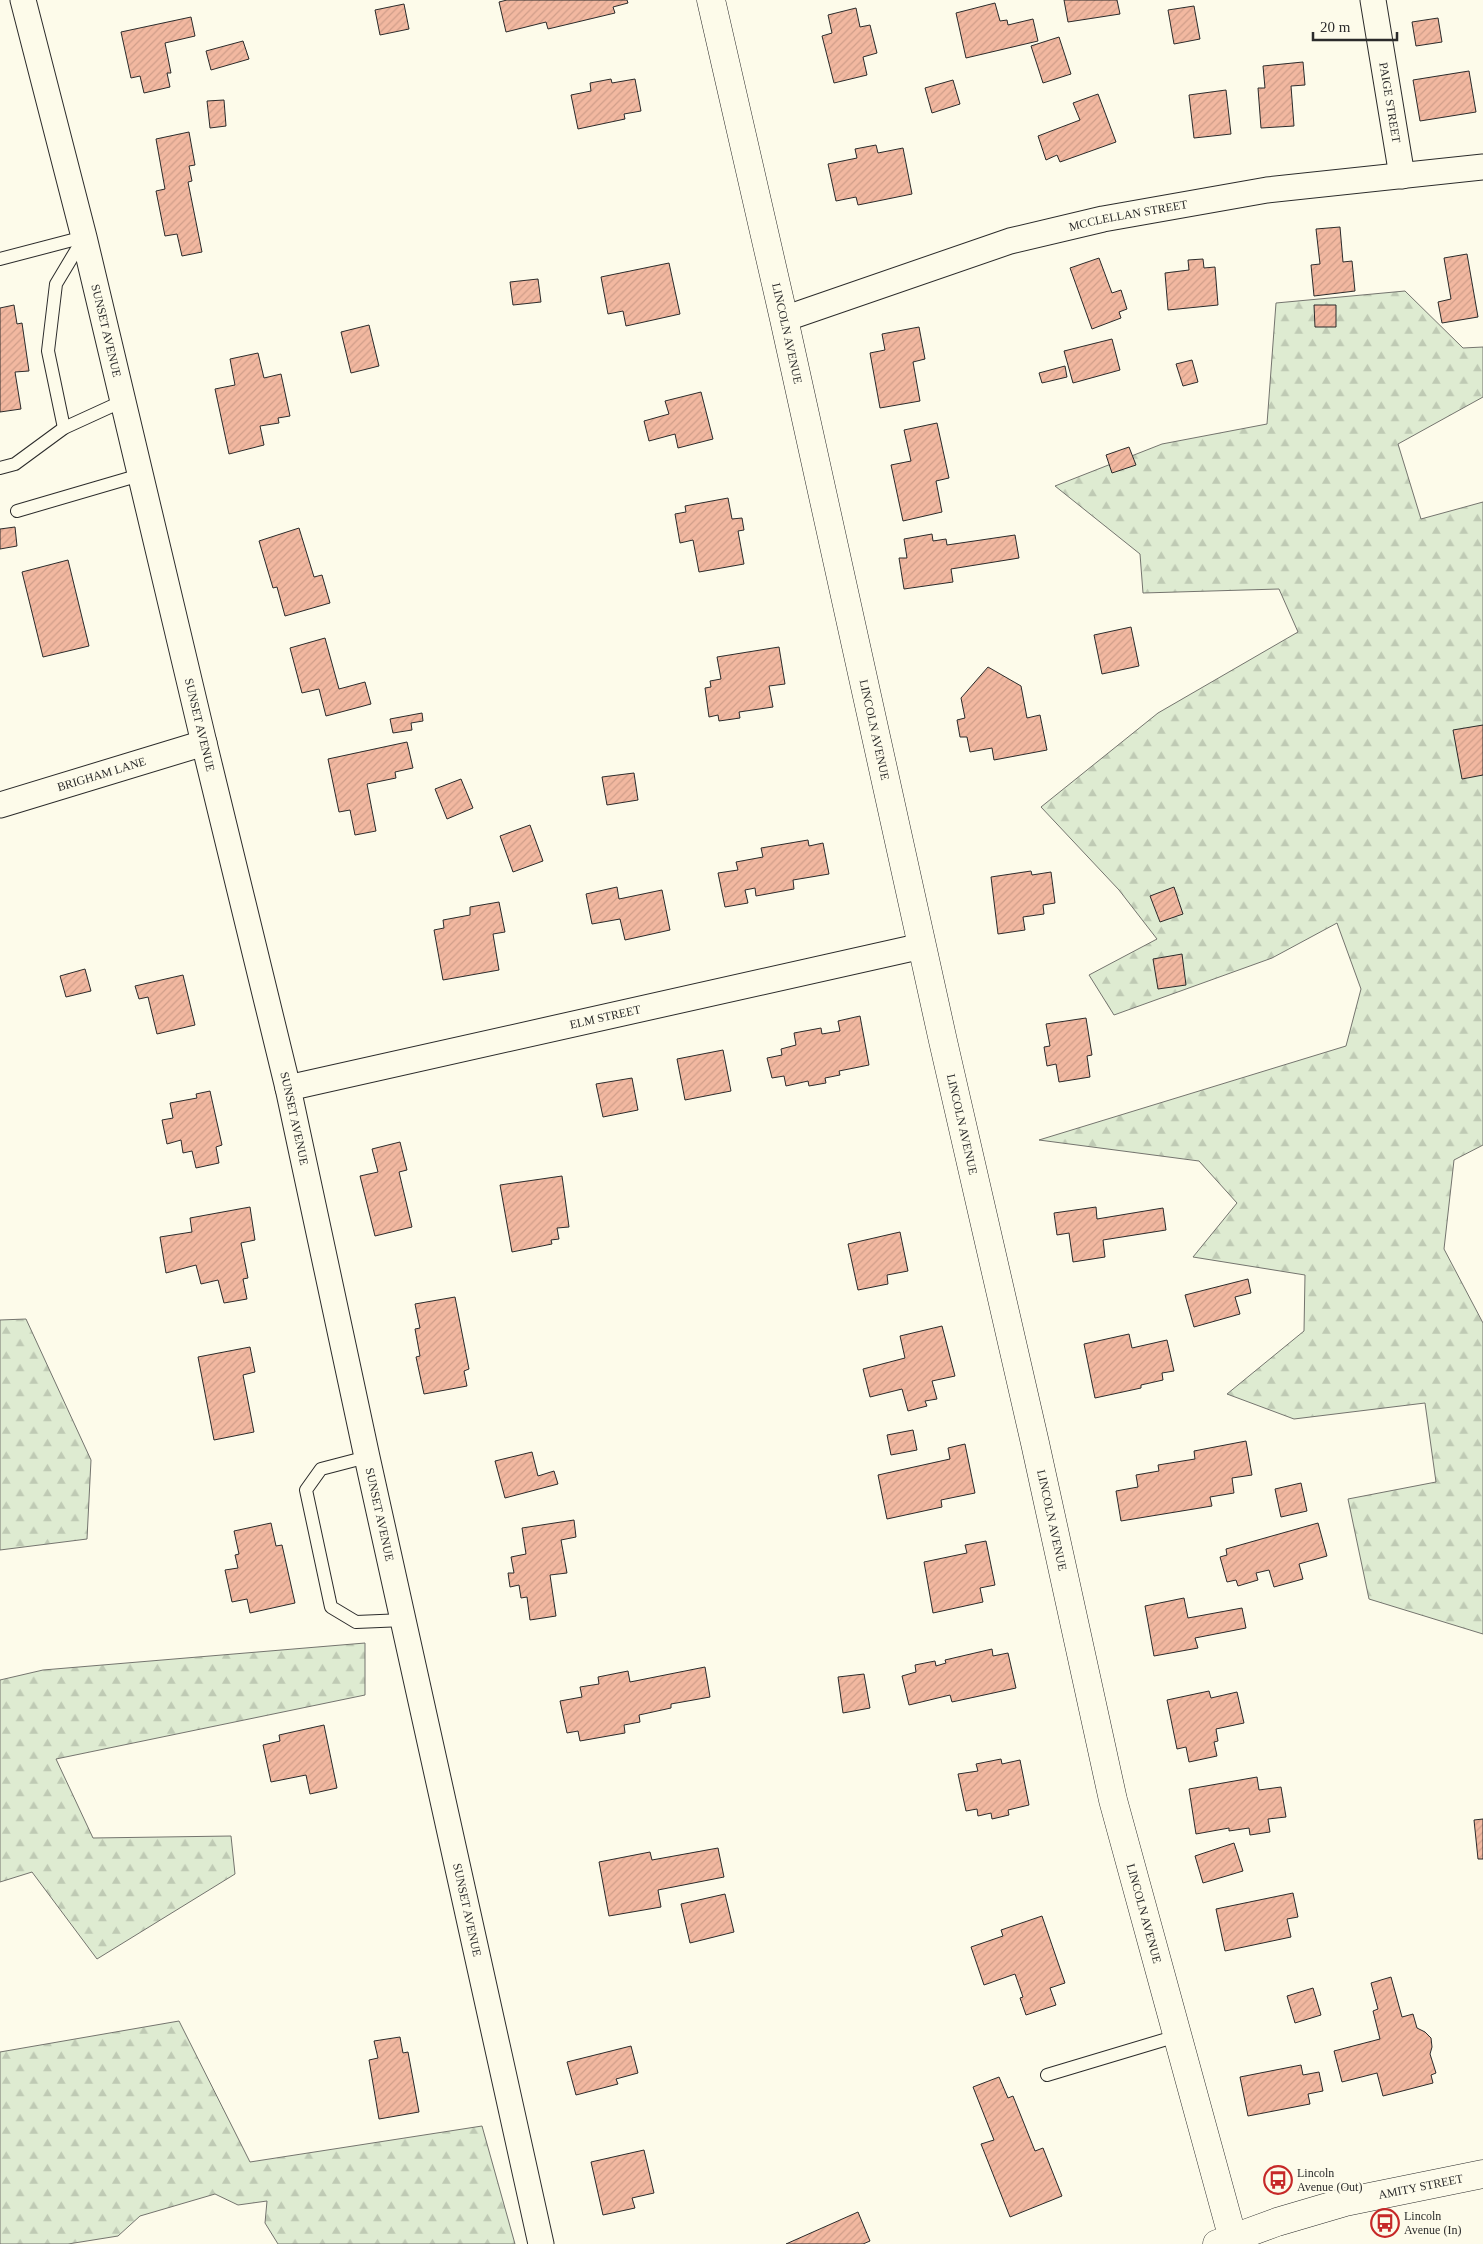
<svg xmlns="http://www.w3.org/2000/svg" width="1483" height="2244" font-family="Georgia,serif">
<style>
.forest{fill:url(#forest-firs);stroke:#74746e}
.building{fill:url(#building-hatch);stroke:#2b2b2b}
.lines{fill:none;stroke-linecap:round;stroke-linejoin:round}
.service-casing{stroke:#2b2b2b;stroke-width:14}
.minor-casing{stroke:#2b2b2b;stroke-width:27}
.tertiary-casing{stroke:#2b2b2b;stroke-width:29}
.secondary-casing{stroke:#2b2b2b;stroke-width:29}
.service{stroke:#fdfbea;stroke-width:12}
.minor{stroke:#fdfbea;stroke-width:25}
.tertiary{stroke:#fdfbea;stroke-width:28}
.secondary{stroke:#fdfbea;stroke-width:28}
.labels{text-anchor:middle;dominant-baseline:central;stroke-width:4;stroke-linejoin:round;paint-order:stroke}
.street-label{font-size:12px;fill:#2b2b2b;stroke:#fdfbea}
.poi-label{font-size:12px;fill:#2b2b2b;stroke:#fdfbea;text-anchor:start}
</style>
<defs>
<pattern id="forest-firs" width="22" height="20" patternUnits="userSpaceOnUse" patternTransform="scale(1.25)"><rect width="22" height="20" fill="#deebd1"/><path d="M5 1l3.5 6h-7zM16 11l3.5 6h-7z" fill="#bfcab4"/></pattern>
<pattern id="building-hatch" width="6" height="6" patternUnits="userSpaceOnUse" patternTransform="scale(1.25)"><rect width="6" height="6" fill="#f2b8a0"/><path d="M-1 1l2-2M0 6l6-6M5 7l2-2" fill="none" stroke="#d09e8a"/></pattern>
</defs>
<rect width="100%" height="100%" fill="#fdfbea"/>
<g class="forest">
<path d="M1405,291L1463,348L1483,347V397L1398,444L1421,519L1483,502V1145L1454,1160L1444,1249L1483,1323V1634L1369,1599L1348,1499L1436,1482L1425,1403L1294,1419L1227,1394L1304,1331L1305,1275L1193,1257L1237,1203L1199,1161L1039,1140L1346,1046L1361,989L1337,923L1272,958L1114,1015L1089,975L1157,939L1119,890L1041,807L1158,713L1298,632L1279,589L1143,593L1140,554L1055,486L1162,444L1267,424L1276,303Z"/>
<path d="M26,1319L91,1460L87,1539L0,1550V1320Z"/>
<path d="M365,1643V1695L56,1759L93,1838L231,1836L235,1874L97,1959L32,1872L0,1882V1680L43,1670Z"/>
<path d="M179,2021L250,2162L482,2126L515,2244H278L265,2223L267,2201L238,2205L215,2194L140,2216L118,2236L68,2244H0V2052Z"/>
</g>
<g class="building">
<path d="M507,0H627L628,3L613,7L615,13L548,29L546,22L506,32L499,2Z"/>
<path d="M1064,0H1117L1120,14L1068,22Z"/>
<path d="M995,3L1000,21L1007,20L1008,25L1033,19L1038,41L966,58L956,13Z"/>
<path d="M404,4L409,29L380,35L375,10Z"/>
<path d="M1194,6L1200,39L1174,44L1168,10Z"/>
<path d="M856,8L860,27L870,25L877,53L863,57L867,75L834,83L822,36L832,33L828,15Z"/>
<path d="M191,17L195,36L165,43L171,73H167L170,87L144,93L140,76L131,78L121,32Z"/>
<path d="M1438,18L1442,42L1416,46L1412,22Z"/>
<path d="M1059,37L1071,74L1043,83L1031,46Z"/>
<path d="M243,41L249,59L211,70L206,51Z"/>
<path d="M1303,62L1305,85L1291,86L1294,126L1261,128L1258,88H1265L1263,66Z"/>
<path d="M1469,71L1476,112L1420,121L1413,80Z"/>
<path d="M611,79L612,83L635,79L641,111L624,114L625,119L578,129L571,95L591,91L590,83Z"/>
<path d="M953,80L960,104L932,113L925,88Z"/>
<path d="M1226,90L1231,134L1194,138L1189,95Z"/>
<path d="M1098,94L1116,142L1060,162L1057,155L1046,160L1038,136L1080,120L1073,103Z"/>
<path d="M224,100L226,126L210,128L207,101Z"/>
<path d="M189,132L195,165L189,166L192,181L188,182L202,252L182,256L177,234L165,236L156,191L165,189L156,139Z"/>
<path d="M876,145L878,153L903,148L912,194L858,205L856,197L836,201L828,164L857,158L855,149Z"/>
<path d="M1340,227L1343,262L1352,261L1355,291L1314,296L1311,265L1320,264L1316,229Z"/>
<path d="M1467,254L1478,317L1442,323L1438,302L1451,299L1444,258Z"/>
<path d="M1099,258L1112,293L1121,290L1127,309L1119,312L1121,318L1092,329L1070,268Z"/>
<path d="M1203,259L1204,268L1215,267L1218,305L1168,310L1165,273L1189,270L1188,260Z"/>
<path d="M669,263L680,314L626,326L623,311L608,314L601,277Z"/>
<path d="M538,279L541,302L513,305L510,282Z"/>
<path d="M14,305L17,324L22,323L29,371L15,372L21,409L0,412V308Z"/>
<path d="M1314,305H1336V327H1315Z"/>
<path d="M369,325L379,366L351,373L341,332Z"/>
<path d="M919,327L925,359L913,362L920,401L880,408L870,353L885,350L882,334Z"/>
<path d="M1112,339L1120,370L1073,383L1064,351Z"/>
<path d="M258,353L264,378L281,374L290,416L278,418L279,423L260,426L264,445L229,454L215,389L235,385L230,359Z"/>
<path d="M1192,360L1198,382L1183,386L1176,364Z"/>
<path d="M1065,366L1067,377L1042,383L1039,373Z"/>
<path d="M701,392L713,439L678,448L675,434L649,441L644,421L669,414L665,401Z"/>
<path d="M937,423L949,478L936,481L942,512L903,521L891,465L911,461L904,430Z"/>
<path d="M1129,447L1136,465L1112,473L1106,455Z"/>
<path d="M728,498L732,519L742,518L744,530L738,531L744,564L699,572L693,540L680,543L675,514L686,512L685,506Z"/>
<path d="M15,527L17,546L0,549V529Z"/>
<path d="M299,528L314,577L322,575L330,603L285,616L277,587L273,588L259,541Z"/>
<path d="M932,534L933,541L946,539L947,545L1015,535L1019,558L951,569L953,582L904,589L899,558H907L904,539Z"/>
<path d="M68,560L89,646L43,657L22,572Z"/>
<path d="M1131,627L1139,666L1102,674L1094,635Z"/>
<path d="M325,638L339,689L365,682L371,704L326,716L319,689L302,693L290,648Z"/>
<path d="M779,647L785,684L769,686L773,707L739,712L740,718L719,721L718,715L709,717L705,688L711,687L710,681L721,679L717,657Z"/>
<path d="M988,667L1021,686L1027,718L1040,715L1047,750L994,760L992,748L970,752L967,737H960L957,720L965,718L961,698Z"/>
<path d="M422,713L423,721L411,723L412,730L393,733L390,719Z"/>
<path d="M1483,725V775L1462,779L1453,730Z"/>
<path d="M407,742L413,768L395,772L396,778L367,784L376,831L355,835L350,810L339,812L328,759Z"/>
<path d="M634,773L638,800L607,805L602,777Z"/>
<path d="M461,779L473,808L447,819L435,789Z"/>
<path d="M530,825L543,861L513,872L500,836Z"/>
<path d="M808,840L809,846L823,843L829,874L793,880L794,889L756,896L755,888L745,890L748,903L725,907L718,873L738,870L736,862L763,857L761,848Z"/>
<path d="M1031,871L1032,875L1051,872L1055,903L1043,905L1044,914L1023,917L1025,930L998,934L991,877Z"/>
<path d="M617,887L619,899L662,890L670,930L625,940L620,919L592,924L586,894Z"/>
<path d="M1174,887L1183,914L1160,922L1150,896Z"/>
<path d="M499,902L505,932L493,934L499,970L443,980L434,930L444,928L443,920L470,915V907Z"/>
<path d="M1182,954L1186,985L1158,989L1153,959Z"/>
<path d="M85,969L91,991L66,997L60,976Z"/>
<path d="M183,975L195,1025L157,1034L148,997L139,999L135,986Z"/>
<path d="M860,1016L869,1065L839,1071L840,1075L825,1078L826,1083L809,1086L808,1081L786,1086L784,1076L772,1078L767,1058L782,1055L781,1049L796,1045L794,1033L821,1028L822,1034L840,1031L838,1021Z"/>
<path d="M1086,1018L1092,1055L1087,1056L1090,1077L1059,1082L1056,1064L1047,1066L1044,1047L1050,1046L1046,1024Z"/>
<path d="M723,1050L731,1091L685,1100L677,1059Z"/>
<path d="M632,1078L638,1110L603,1117L596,1084Z"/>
<path d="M210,1091L222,1145L216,1147L219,1163L196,1168L192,1151L183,1153L181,1140L167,1144L162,1120L173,1118L170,1103L197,1098L196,1094Z"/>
<path d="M400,1142L407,1170L399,1172L412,1227L375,1236L360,1176L378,1172L372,1149Z"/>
<path d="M562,1176L569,1227L557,1228L559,1239L551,1240L552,1244L512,1252L500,1185Z"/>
<path d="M250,1207L255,1240L241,1243L248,1278L243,1279L247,1299L224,1303L218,1280L201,1284L196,1265L166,1273L160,1237L192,1232L190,1218Z"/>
<path d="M1096,1207L1097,1219L1163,1208L1166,1230L1103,1240L1105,1257L1073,1262L1069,1233L1057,1235L1054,1213Z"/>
<path d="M900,1232L908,1271L887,1275L888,1284L858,1290L848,1244Z"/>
<path d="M1248,1279L1251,1293L1235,1297L1240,1314L1194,1327L1185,1295Z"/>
<path d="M455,1297L469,1369L464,1371L467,1386L424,1394L416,1357L420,1356L415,1329L420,1328L415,1304Z"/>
<path d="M942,1326L955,1376L932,1381L937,1399L925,1401L927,1406L908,1411L902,1389L870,1397L863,1369L905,1358L900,1336Z"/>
<path d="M1129,1334L1132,1348L1167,1340L1174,1371L1162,1373L1163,1380L1141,1385V1388L1095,1398L1084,1344Z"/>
<path d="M250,1347L255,1372L243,1375L254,1432L214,1440L198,1357Z"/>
<path d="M913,1430L917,1450L891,1455L887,1435Z"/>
<path d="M1246,1441L1252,1475L1232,1478L1234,1493L1210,1497L1212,1506L1121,1521L1116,1491L1138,1487L1136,1475L1159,1471L1158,1465L1195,1459L1194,1451Z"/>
<path d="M965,1444L975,1493L941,1500L942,1507L887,1519L878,1475L950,1459L948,1448Z"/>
<path d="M532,1452L538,1476L554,1471L558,1484L505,1498L495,1461Z"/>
<path d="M1301,1483L1307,1511L1281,1517L1275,1489Z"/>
<path d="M574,1520L576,1537L561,1540L567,1573L550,1575L556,1616L530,1620L527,1597L521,1598L519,1585L510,1587L508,1573H514L511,1557L526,1554L522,1528Z"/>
<path d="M271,1523L276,1546L282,1545L295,1603L250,1613L247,1599L232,1602L225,1570L238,1568L235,1555L239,1554L234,1531Z"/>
<path d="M1318,1523L1327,1556L1299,1564L1303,1579L1274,1587L1269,1570L1256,1573L1258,1580L1238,1586L1236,1580L1227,1582L1220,1557L1227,1555L1226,1549Z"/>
<path d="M986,1541L995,1585L980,1588L983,1602L933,1613L924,1562L967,1553L965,1545Z"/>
<path d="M1184,1598L1188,1618L1242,1608L1246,1628L1195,1638L1198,1648L1154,1656L1145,1606Z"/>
<path d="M992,1649L993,1656L1008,1653L1016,1688L952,1702L950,1695L909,1705L902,1676L916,1672L915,1665L935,1661L936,1666L946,1663L945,1660Z"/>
<path d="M705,1667L710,1697L671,1704V1708L639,1715L640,1722L624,1725L625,1733L580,1741L578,1731L567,1733L560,1701L582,1697L580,1687L599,1684L598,1677L628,1671L630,1682Z"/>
<path d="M864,1674L870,1708L843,1713L838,1677Z"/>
<path d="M1209,1691L1211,1698L1237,1692L1244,1723L1216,1729L1218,1741L1214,1742L1217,1756L1189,1762L1186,1747L1177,1749L1167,1700Z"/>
<path d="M324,1725L337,1788L310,1794L306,1775L271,1782L263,1745L280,1741L279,1735Z"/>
<path d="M1001,1759L1002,1764L1020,1760L1029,1805L1008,1810L1009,1815L992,1819L991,1813L978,1816L977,1809L966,1811L958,1774L978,1771L976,1764Z"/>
<path d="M1257,1777L1259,1790L1281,1787L1286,1817L1268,1819L1270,1832L1250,1835L1249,1828L1229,1831V1828L1196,1834L1189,1789Z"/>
<path d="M1483,1819V1859H1478L1474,1820Z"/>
<path d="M1234,1843L1243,1871L1203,1883L1195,1856Z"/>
<path d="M718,1848L724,1877L658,1890L661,1907L609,1916L599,1862L650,1852L652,1860Z"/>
<path d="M1293,1893L1298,1917L1287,1919L1291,1937L1225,1951L1216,1909Z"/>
<path d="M725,1894L734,1932L690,1943L681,1904Z"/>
<path d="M1042,1916L1065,1983L1050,1988L1056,2005L1026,2015L1020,1998L1023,1997L1015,1974L984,1985L971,1947L1003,1936L1001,1930Z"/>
<path d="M1391,1977L1402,2017L1413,2014L1417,2028L1425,2032L1431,2038L1432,2047L1430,2054L1436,2073L1431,2075L1433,2083L1383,2096L1377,2073L1342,2082L1334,2051L1380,2039L1373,2011L1378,2009L1371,1983Z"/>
<path d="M1313,1988L1321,2015L1295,2023L1287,1996Z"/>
<path d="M400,2037L403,2053L408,2052L419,2112L379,2119L369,2060L378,2058L374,2041Z"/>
<path d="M631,2046L638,2073L616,2079L618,2084L576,2095L567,2062Z"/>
<path d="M1301,2065L1303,2075L1319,2072L1323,2091L1308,2094L1310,2104L1248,2116L1240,2077Z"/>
<path d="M999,2077L1008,2098L1013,2096L1035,2151L1043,2148L1062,2196L1010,2217L981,2144L994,2140L973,2087Z"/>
<path d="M644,2150L654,2193L632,2198L635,2208L603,2215L591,2162Z"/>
<path d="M858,2212L870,2241L863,2244H786Z"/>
</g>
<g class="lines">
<defs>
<g id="service">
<path d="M0,259L84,237"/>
<path d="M64,428L48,351L56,284L83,239"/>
<path d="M0,468L15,464L64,428L123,401"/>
<path d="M17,511L140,475"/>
<path d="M367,1457L321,1469L306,1490L331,1607L356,1622L404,1620"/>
<path d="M1047,2075L1177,2036"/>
</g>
<g id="minor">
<path id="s1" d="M23,0L84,237L204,743L288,1088L367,1457L541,2244"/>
<path id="s2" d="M1373,0L1402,176"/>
<path id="s3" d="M784,319L1010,241L1103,219L1267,190L1483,167"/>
<path id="s4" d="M0,805L204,743"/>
<path id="s5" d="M288,1088L922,946"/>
</g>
<g id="tertiary">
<path id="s6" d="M711,0L784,319L943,1041L1035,1443L1113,1800L1233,2239"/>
</g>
<g id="secondary">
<path id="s7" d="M1217,2244L1277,2222L1345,2202L1483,2174"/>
</g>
</defs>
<use href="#service" class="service-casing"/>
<use href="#minor" class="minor-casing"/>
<use href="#tertiary" class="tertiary-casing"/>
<use href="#secondary" class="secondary-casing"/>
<use href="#service" class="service"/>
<use href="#minor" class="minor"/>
<use href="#tertiary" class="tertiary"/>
<use href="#secondary" class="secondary"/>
</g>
<defs>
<symbol id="bus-ring" viewBox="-11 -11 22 22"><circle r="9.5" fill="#fdfbea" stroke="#c62828" stroke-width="1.5"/><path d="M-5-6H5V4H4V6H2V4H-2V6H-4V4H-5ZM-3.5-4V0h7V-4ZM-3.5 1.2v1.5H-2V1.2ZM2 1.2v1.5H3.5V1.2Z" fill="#c62828"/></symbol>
</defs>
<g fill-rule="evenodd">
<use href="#bus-ring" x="1262" y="2164" width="32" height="32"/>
<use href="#bus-ring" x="1369" y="2207" width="32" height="32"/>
</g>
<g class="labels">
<g class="street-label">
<text stroke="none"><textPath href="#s2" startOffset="104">PAIGE STREET</textPath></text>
<text stroke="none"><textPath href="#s3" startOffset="360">MCCLELLAN STREET</textPath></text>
<text stroke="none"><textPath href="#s1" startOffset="341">SUNSET AVENUE</textPath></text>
<text stroke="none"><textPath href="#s6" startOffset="342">LINCOLN AVENUE</textPath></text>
<text stroke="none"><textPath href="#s1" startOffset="746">SUNSET AVENUE</textPath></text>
<text stroke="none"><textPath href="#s6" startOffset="748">LINCOLN AVENUE</textPath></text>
<text stroke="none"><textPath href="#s4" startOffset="106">BRIGHAM LANE</textPath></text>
<text stroke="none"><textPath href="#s5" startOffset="325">ELM STREET</textPath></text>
<text stroke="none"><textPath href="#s1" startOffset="1151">SUNSET AVENUE</textPath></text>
<text stroke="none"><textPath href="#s6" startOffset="1152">LINCOLN AVENUE</textPath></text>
<text stroke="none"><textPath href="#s1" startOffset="1556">SUNSET AVENUE</textPath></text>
<text stroke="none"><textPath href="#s6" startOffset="1558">LINCOLN AVENUE</textPath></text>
<text stroke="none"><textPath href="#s1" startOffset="1961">SUNSET AVENUE</textPath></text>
<text stroke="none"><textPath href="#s6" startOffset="1962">LINCOLN AVENUE</textPath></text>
<text stroke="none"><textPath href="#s7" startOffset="212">AMITY STREET</textPath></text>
</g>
<g class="poi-label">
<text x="1297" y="2173">Lincoln<tspan x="1297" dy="14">Avenue (Out)</tspan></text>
<text x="1404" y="2216">Lincoln<tspan x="1404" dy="14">Avenue (In)</tspan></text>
</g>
</g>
<path d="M1313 32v8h84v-8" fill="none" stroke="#2b2b2b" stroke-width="2.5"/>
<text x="1320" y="32" font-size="15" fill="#2b2b2b" stroke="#fdfbea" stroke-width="4" paint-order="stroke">20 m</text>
</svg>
